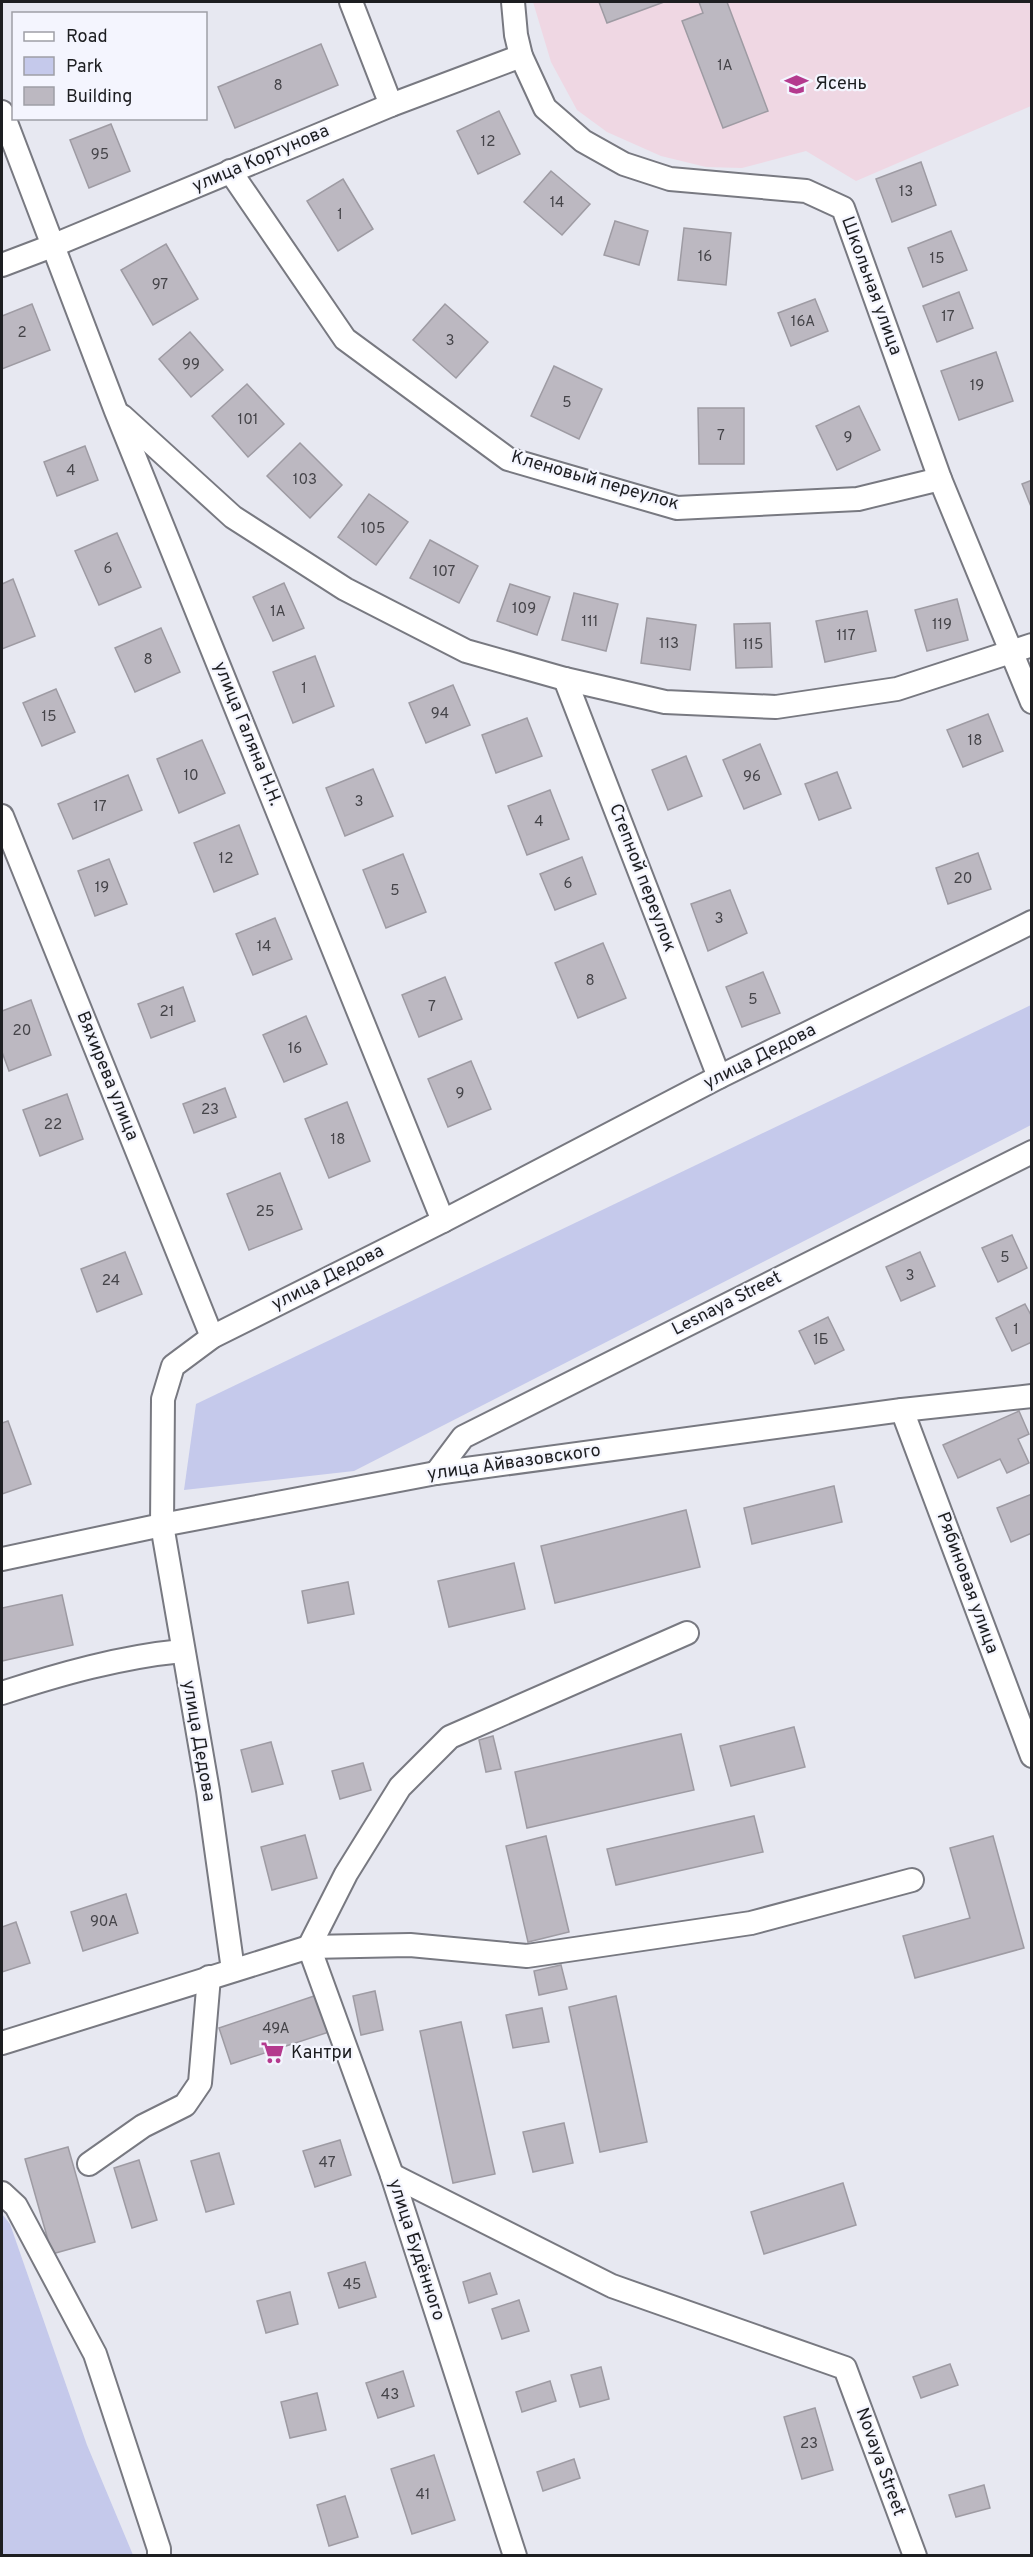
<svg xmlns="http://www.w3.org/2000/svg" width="1033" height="2557" font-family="Overpass,sans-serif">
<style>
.education{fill:#efd7e3}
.green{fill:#c5c9eb}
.building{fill:#bcb8c1;stroke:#9e9ba3;stroke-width:1.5}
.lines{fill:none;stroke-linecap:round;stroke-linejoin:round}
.minor-casing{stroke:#787981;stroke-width:26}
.minor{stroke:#fff;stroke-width:22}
.labels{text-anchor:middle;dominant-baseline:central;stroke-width:4.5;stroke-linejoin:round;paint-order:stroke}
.number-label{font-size:15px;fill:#454449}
.poi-label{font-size:18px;fill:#1d1e21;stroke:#f4f5fe;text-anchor:start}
.street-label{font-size:18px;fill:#1d1e21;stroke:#f4f5fe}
</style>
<rect width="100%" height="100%" fill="#e7e8f1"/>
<path class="education" d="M533,2H1031V106L856,181L806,151L742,168L706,167L661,156L607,132L577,110L551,62Z"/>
<g class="green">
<path d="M1031,1005V1125L354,1471L184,1490L196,1404Z"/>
<path d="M2,2214L10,2224L87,2445L133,2555H2Z"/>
</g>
<g class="building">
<path d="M599,2H664L607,23Z"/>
<path d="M699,2H727L768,111L723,128L682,21L703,13Z"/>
<path d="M321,44L338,85L235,128L218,87Z"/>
<path d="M499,111L520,154L478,174L457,131Z"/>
<path d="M111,124L130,171L89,188L70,140Z"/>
<path d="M921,162L936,205L892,222L876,179Z"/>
<path d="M551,171L590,204L562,235L524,202Z"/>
<path d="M343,179L373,229L338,251L307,201Z"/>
<path d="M615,221L648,231L639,265L604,255Z"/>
<path d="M684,228L731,233L726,285L678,280Z"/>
<path d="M951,231L967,270L923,287L908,248Z"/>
<path d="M166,244L198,299L153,325L121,270Z"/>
<path d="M959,292L973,328L937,342L923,306Z"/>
<path d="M815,299L828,331L791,346L778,313Z"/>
<path d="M32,304L50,350L2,369V316Z"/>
<path d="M445,304L488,342L456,378L413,340Z"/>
<path d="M190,332L223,370L191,397L159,359Z"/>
<path d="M996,352L1013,401L959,420L941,371Z"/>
<path d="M554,366L602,389L579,439L531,416Z"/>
<path d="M247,384L284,424L248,457L212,416Z"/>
<path d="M859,406L880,450L837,470L816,426Z"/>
<path d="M698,408H744V464H699Z"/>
<path d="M300,443L342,485L310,518L267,476Z"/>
<path d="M85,446L98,480L57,496L44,462Z"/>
<path d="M1032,480V509L1022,484Z"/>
<path d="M369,494L408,522L376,565L338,537Z"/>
<path d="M117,533L141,587L99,605L75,551Z"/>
<path d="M430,540L478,566L459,603L410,578Z"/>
<path d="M13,579L35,636L2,649V584Z"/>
<path d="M284,583L304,628L273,641L253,597Z"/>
<path d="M510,584L550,597L537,635L497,621Z"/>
<path d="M574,593L618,604L606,651L562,640Z"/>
<path d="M957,599L968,640L927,651L915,610Z"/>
<path d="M867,611L876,651L825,662L816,621Z"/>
<path d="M647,618L696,625L690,670L641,663Z"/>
<path d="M770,623L772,667L736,668L734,624Z"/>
<path d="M161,628L180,672L135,692L115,648Z"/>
<path d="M315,656L334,706L293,723L273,672Z"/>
<path d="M453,685L470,725L426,743L409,703Z"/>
<path d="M56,689L75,732L42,746L23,703Z"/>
<path d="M988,714L1003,751L963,767L947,730Z"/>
<path d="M527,718L542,756L496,773L482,735Z"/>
<path d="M202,740L225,793L179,813L157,759Z"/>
<path d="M760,744L781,794L744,809L723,760Z"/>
<path d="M686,756L702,796L668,810L652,770Z"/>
<path d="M373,769L393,816L345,836L326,788Z"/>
<path d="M837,772L851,808L819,820L805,784Z"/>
<path d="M128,775L142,810L73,839L58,804Z"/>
<path d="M550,790L569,839L527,855L508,806Z"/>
<path d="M239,825L258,874L214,892L194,843Z"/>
<path d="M978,853L991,889L948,904L936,868Z"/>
<path d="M403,854L426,912L386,928L363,870Z"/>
<path d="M582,857L596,894L555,910L540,874Z"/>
<path d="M109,859L127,904L95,916L78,871Z"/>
<path d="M730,890L747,933L708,951L691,904Z"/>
<path d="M275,918L292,959L253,975L236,934Z"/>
<path d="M603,943L626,998L578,1018L555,963Z"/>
<path d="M763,972L780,1013L742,1027L726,987Z"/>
<path d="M445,977L462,1019L419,1037L402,995Z"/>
<path d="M183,987L195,1021L151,1038L138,1004Z"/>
<path d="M31,1000L51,1055L9,1071L2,1052V1011Z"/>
<path d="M306,1016L327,1064L284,1082L263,1035Z"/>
<path d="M471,1061L491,1109L448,1127L428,1079Z"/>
<path d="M225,1088L236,1117L194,1133L183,1104Z"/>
<path d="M67,1094L83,1139L40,1156L23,1110Z"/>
<path d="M347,1102L370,1161L329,1178L305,1119Z"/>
<path d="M280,1173L302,1229L249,1250L227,1194Z"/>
<path d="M1012,1235L1027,1268L998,1282L982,1248Z"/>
<path d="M125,1252L142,1294L97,1312L81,1269Z"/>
<path d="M920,1252L935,1286L901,1301L886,1267Z"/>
<path d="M1025,1304L1032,1317V1342L1012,1351L996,1318Z"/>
<path d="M828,1317L844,1350L815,1364L799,1331Z"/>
<path d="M1019,1411L1029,1434L1018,1439L1029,1463L1007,1473L1000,1459L958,1478L943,1445Z"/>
<path d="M8,1421L31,1484L2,1494V1423Z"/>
<path d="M834,1486L842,1522L752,1544L744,1508Z"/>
<path d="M1032,1494V1533L1011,1542L997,1508Z"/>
<path d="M686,1510L700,1567L555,1603L541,1546Z"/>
<path d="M514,1563L525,1609L449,1627L438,1581Z"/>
<path d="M348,1582L354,1614L308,1623L302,1591Z"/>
<path d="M62,1595L73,1645L2,1661V1608Z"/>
<path d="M794,1727L805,1767L731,1786L720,1746Z"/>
<path d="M681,1734L694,1790L527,1828L515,1772Z"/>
<path d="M493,1736L501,1769L486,1772L479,1740Z"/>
<path d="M271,1742L283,1784L252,1792L241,1750Z"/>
<path d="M363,1763L371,1790L340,1799L332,1771Z"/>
<path d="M754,1816L763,1852L616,1885L607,1849Z"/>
<path d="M305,1835L317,1878L272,1890L261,1847Z"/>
<path d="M546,1836L569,1932L528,1942L506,1846Z"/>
<path d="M993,1836L1024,1948L915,1978L903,1936L970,1918L950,1848Z"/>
<path d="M126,1894L138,1933L83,1951L71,1912Z"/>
<path d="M16,1922L30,1963L2,1972V1927Z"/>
<path d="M561,1965L567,1989L539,1995L534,1971Z"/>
<path d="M375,1991L383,2030L361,2035L353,1996Z"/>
<path d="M320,1994L332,2031L231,2064L219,2028Z"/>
<path d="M616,1996L647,2142L600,2152L569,2007Z"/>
<path d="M542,2008L549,2042L513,2048L506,2015Z"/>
<path d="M461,2022L495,2174L453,2183L420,2031Z"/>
<path d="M564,2123L573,2163L533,2172L523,2132Z"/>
<path d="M340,2140L351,2175L315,2187L303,2151Z"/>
<path d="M68,2147L95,2242L52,2254L25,2159Z"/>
<path d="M219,2153L234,2204L206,2212L191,2161Z"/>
<path d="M139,2160L157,2220L132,2228L114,2168Z"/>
<path d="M843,2183L856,2225L764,2254L751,2212Z"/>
<path d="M365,2262L376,2297L339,2308L328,2273Z"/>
<path d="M490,2273L497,2294L469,2303L463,2282Z"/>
<path d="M290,2292L298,2324L266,2333L257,2301Z"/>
<path d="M519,2300L529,2331L502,2339L492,2309Z"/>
<path d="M950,2364L958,2385L921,2398L913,2377Z"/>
<path d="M601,2367L609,2399L580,2407L571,2375Z"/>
<path d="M403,2371L414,2406L378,2418L366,2383Z"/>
<path d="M550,2381L556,2401L522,2412L516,2392Z"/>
<path d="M317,2393L326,2430L290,2438L281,2402Z"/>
<path d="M815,2408L833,2470L802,2479L784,2417Z"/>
<path d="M434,2455L455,2520L412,2534L391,2469Z"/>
<path d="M574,2459L580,2478L543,2491L537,2472Z"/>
<path d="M984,2485L990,2508L956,2517L949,2495Z"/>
<path d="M345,2496L358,2537L329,2546L317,2505Z"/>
</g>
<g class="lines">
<defs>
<g id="minor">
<path d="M351,2L391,105"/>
<path d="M513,2L516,35L521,56L545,108L583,141L624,164L670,179L806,191L843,208L940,479L1032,702"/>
<path d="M2,112L116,411L443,1221"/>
<path d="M230,171L345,339L508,459L677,508L858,499L940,479"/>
<path d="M2,265L52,246L391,105L521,56"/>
<path d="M122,416L233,517L345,589L466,651L565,679L665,702L776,707L897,689L1032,645"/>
<path d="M565,679L719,1077"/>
<path d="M2,816L212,1337"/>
<path d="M902,1410L1032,1756"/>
<path d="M436,1473L463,1437L1032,1152"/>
<path d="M2,1559L162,1525L436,1473L902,1410L1032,1396"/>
<path d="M2,1693C60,1674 120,1657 182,1651"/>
<path d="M309,1947L392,2175L515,2556"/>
<path d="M309,1947L346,1874L400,1787L450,1737L687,1633"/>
<path d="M233,1970L208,1791L162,1525L163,1399L173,1366L212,1337L443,1221L719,1077L1032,922"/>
<path d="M2,2043L309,1947L410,1945L527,1956L751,1923L912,1880"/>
<path d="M89,2164L143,2126L185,2105L200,2083L209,1977"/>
<path d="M392,2175L612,2286L845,2368L915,2556"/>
<path d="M2,2193L16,2206L95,2354L159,2549V2556"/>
</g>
</defs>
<use href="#minor" class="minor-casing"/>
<use href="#minor" class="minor"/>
</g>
<defs>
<symbol id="school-bare" viewBox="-9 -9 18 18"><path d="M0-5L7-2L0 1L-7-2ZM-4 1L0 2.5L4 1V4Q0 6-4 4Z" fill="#b43a8e" stroke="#f4f5fe" stroke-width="2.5" paint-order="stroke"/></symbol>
<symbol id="supermarket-bare" viewBox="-9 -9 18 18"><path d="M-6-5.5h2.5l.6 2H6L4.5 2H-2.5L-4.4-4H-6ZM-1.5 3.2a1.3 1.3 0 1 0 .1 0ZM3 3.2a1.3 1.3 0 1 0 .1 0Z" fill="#b43a8e" stroke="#f4f5fe" stroke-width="2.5" paint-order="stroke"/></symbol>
</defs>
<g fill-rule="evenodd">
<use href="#school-bare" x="780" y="68" width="33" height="33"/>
<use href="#supermarket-bare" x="256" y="2036" width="33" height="33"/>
</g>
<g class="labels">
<g class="number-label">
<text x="725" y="66">1А</text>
<text x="278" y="86">8</text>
<text x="488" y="142">12</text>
<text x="100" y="155">95</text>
<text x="906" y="192">13</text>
<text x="557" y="203">14</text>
<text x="340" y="215">1</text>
<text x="705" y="257">16</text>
<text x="937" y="259">15</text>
<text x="160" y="285">97</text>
<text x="948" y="317">17</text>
<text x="803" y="322">16А</text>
<text x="22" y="333">2</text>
<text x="450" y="341">3</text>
<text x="191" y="365">99</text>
<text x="977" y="386">19</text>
<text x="567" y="403">5</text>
<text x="248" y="420">101</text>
<text x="721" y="436">7</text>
<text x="848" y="438">9</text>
<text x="71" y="471">4</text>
<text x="305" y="480">103</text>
<text x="373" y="529">105</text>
<text x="108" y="569">6</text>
<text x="444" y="572">107</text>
<text x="524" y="609">109</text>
<text x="278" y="612">1А</text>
<text x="590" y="622">111</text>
<text x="942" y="625">119</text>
<text x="846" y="636">117</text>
<text x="669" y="644">113</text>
<text x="753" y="645">115</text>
<text x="148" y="660">8</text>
<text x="304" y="689">1</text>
<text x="440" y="714">94</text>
<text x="49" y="717">15</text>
<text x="975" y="741">18</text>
<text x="191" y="776">10</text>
<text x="752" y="777">96</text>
<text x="359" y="802">3</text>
<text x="100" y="807">17</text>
<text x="539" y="822">4</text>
<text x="226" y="859">12</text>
<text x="963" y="879">20</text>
<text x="568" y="884">6</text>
<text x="102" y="888">19</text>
<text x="395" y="891">5</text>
<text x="719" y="919">3</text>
<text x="264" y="947">14</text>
<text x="590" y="981">8</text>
<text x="753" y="1000">5</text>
<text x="432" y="1007">7</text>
<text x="167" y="1012">21</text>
<text x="22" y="1031">20</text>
<text x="295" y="1049">16</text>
<text x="460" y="1094">9</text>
<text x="210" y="1110">23</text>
<text x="53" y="1125">22</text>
<text x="338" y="1140">18</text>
<text x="265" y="1212">25</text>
<text x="1005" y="1258">5</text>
<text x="910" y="1276">3</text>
<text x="111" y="1281">24</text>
<text x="1016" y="1330">1</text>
<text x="821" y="1340">1Б</text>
<text x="104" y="1922">90А</text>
<text x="276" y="2029">49А</text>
<text x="327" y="2163">47</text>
<text x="352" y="2285">45</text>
<text x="390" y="2395">43</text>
<text x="809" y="2444">23</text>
<text x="423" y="2495">41</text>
</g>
<g class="poi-label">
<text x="815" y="84">Ясень</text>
<text x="291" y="2053">Кантри</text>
</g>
<g class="street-label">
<text transform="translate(261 159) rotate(-23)">улица Кортунова</text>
<text transform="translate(871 286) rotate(70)">Школьная улица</text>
<text transform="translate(595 481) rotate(16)">Кленовый переулок</text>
<text transform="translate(247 734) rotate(68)">улица Галяна Н.Н.</text>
<text transform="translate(642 878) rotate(69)">Степной переулок</text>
<text transform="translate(760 1057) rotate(-27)">улица Дедова</text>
<text transform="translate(107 1076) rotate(68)">Вяхирева улица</text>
<text transform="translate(328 1278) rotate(-27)">улица Дедова</text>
<text transform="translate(727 1304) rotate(-27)">Lesnaya Street</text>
<text transform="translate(514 1463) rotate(-8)">улица Айвазовского</text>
<text transform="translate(967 1583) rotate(70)">Рябиновая улица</text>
<text transform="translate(198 1741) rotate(80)">улица Дедова</text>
<text transform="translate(416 2250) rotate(72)">улица Будённого</text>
<text transform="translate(880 2462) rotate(70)">Novaya Street</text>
</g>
</g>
<rect width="1033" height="2557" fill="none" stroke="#1d1e21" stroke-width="6"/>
<rect x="12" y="12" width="195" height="108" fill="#f4f5fe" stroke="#9e9fa6" stroke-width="1.5"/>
<rect x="24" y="32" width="30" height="9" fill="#ffffff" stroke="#9e9fa6" stroke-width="1.5"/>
<text x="66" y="42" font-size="18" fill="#1d1e21">Road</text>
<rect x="24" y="57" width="30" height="18" fill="#c5c9eb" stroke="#9e9fa6" stroke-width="1.5"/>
<text x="66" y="72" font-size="18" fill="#1d1e21">Park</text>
<rect x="24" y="87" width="30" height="18" fill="#bcb8c1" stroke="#9e9fa6" stroke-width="1.5"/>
<text x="66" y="102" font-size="18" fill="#1d1e21">Building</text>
</svg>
